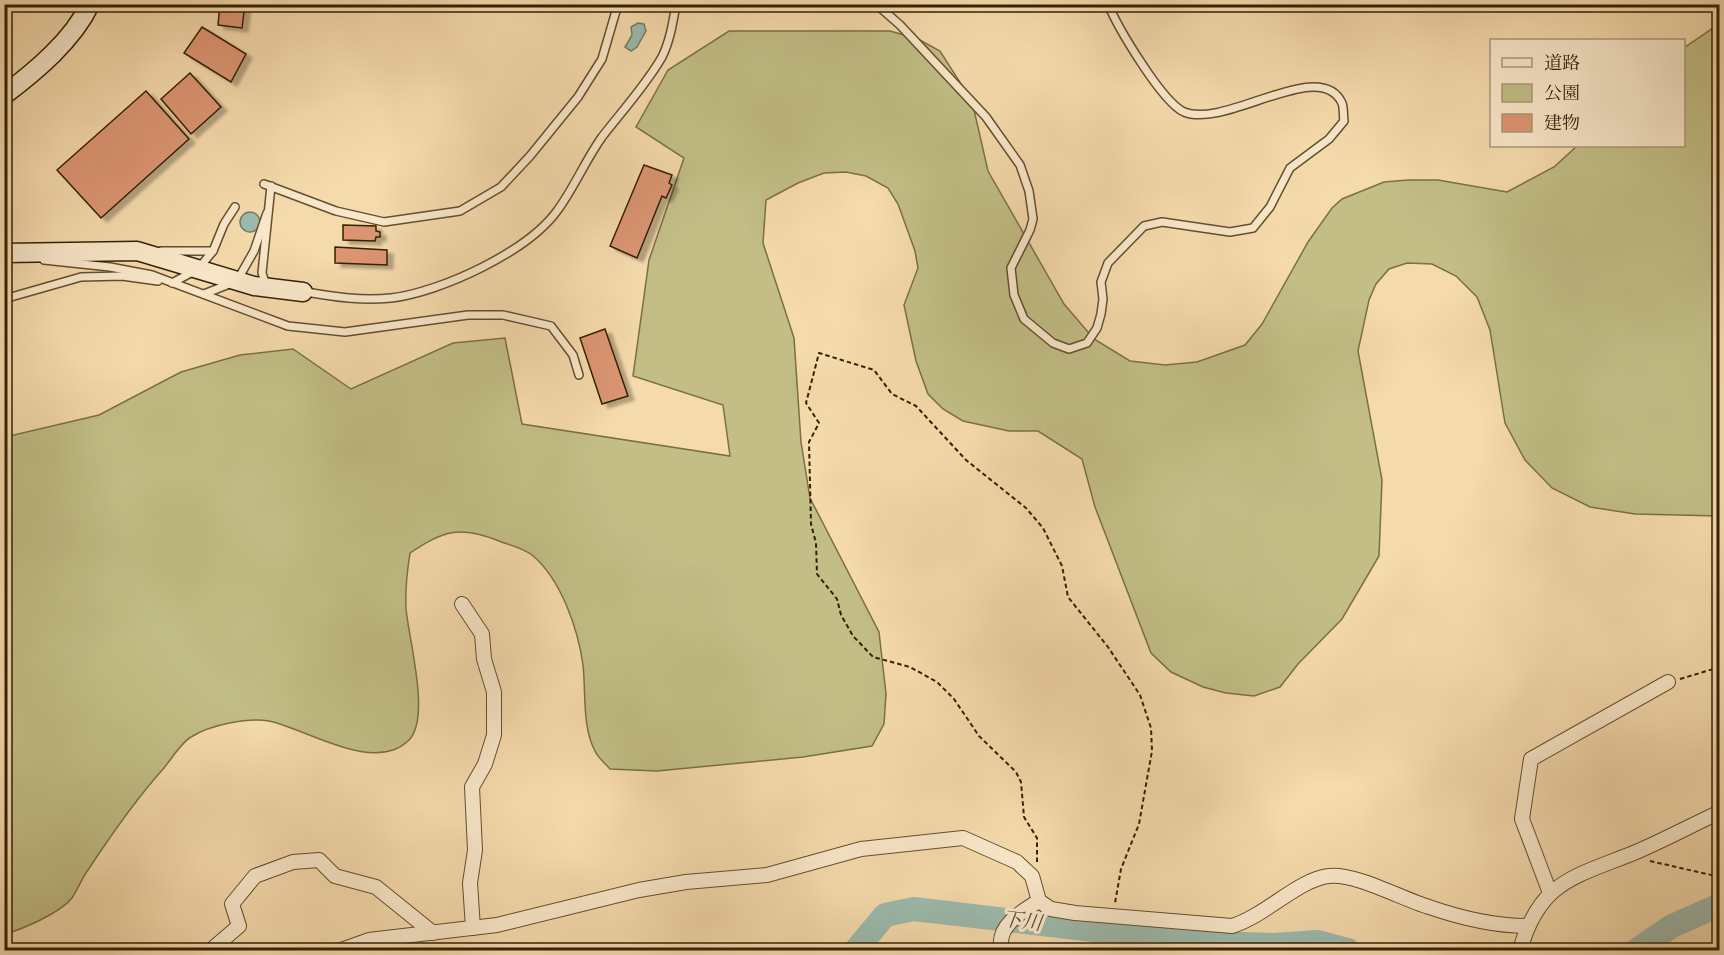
<svg xmlns="http://www.w3.org/2000/svg" width="1724" height="955" font-family="'IM FELL Double Pica','Noto Serif JP',serif">
<style>
.green{fill:#c2be86;stroke:#7b7044;stroke-width:1.5}
.water{fill:#9cbaad;stroke:#727d69;stroke-width:1.5}
.lines{fill:none;stroke-linecap:round;stroke-linejoin:round}
.river{stroke:#9cbaad;stroke-width:24}
.building{fill:#dc9573;stroke:#342103;stroke-width:1.5;filter:url(#shadow)}
.lane-casing{stroke:#644f2d;stroke-width:10}
.street-casing{stroke:#644f2d;stroke-width:16}
.secondary-casing{stroke:#342103;stroke-width:21}
.path{stroke:#342103;stroke-width:2;stroke-dasharray:4.5 3;stroke-linecap:butt}
.lane{stroke:#f8e7c9;stroke-width:7}
.street{stroke:#f8e7c9;stroke-width:14}
.secondary{stroke:#f8e7c9;stroke-width:18}
.labels{text-anchor:middle;dominant-baseline:central;stroke-width:6;stroke-linejoin:round;paint-order:stroke}
.water-label{font-size:20px;font-style:italic;fill:#534f36;stroke:#f8e7c9}
</style>
<defs>
<filter id="shadow"><feDropShadow dx="6" dy="4" stdDeviation="1.5" flood-color="#0004"/></filter>
</defs>
<rect width="100%" height="100%" fill="#f5daac"/>
<filter id="stains"><feTurbulence type="fractalNoise" baseFrequency=".00333" numOctaves="4"/><feColorMatrix values="0 0 0 0 .2 0 0 0 0 .09 0 0 0 0 .02 0 0 0 .5 -.17"/></filter>
<radialGradient id="worn" r=".72"><stop offset=".6" stop-color="#630" stop-opacity="0"/><stop offset="1" stop-color="#630" stop-opacity=".3"/></radialGradient>
<path class="green" d="M1719,24V516L1635,514L1590,507L1552,488L1525,460L1505,423L1490,330L1477,297L1456,276L1432,264L1407,263L1389,269L1376,284L1369,300L1358,351L1382,480L1379,556L1342,619L1298,664L1280,687L1254,696L1226,693L1203,687L1171,672L1151,653L1095,507L1082,459L1038,431H1009L963,421L943,409L928,394L916,361L904,305L918,268L915,251L898,204L888,188L866,176L846,172L824,173L798,183L766,200L763,243L794,338L801,442L810,498L879,632L886,694L884,724L872,746L803,757L657,771L610,769C605,763 598,758 595,751C582,727 586,692 583,665C578,629 561,579 532,555C523,548 509,545 499,541C459,525 443,531 410,553C407,572 405,589 406,608C408,638 432,719 408,741C373,774 305,728 269,721C248,717 210,725 191,737C181,743 172,758 164,768C136,799 111,835 88,870C82,878 78,889 72,898C60,913 23,929 5,934V437L99,415L181,372L240,355L293,349L351,389L453,343L505,338L522,424L730,456L723,405L633,376L649,260L684,158L636,127L668,70L729,31H890L918,39L940,51L972,101L988,171L1064,304L1094,339L1130,361L1165,365L1197,362L1245,345L1262,324L1308,242L1332,208L1342,199L1384,182L1408,180H1438L1507,192L1554,167L1577,146H1684V48Z"/>
<g class="water">
<path d="M638,23L644,24L646,31L637,47L631,51L625,47L632,35L631,27Z"/>
<circle cx="250" cy="222" r="10"/>
</g>
<g class="lines">
<g class="river">
<path d="M856,950L885,915L914,909L1194,942L1273,945L1318,942L1348,950"/>
<path d="M1637,950L1672,926L1720,905"/>
</g>
</g>
<g class="building">
<path d="M220,4H245L242,28L218,25Z"/>
<path d="M202,27L246,54L231,82L184,53Z"/>
<path d="M190,73L221,107L191,134L161,99Z"/>
<path d="M146,91L189,139L101,218L57,170Z"/>
<path d="M644,165L672,175L669,183L672,185L666,198L662,196L637,258L610,246Z"/>
<path d="M343,225L376,226V231L380,232V237H376L375,241L343,240Z"/>
<path d="M335,247L387,250V265L335,263Z"/>
<path d="M605,329L628,396L602,404L580,338Z"/>
</g>
<g class="lines">
<defs>
<g id="lane">
<path d="M876,4L900,25L986,117L1020,165L1029,191L1033,219L1030,230L1011,268L1014,295L1024,319L1053,343L1069,349L1087,343L1097,328L1101,314L1103,299L1101,282L1108,263L1144,226L1162,222L1230,232L1253,228L1270,207L1290,168L1329,139L1344,121C1343,116 1344,108 1342,103C1320,56 1226,129 1184,112C1162,102 1118,28 1108,4"/>
<path d="M923,4H946"/>
<path d="M264,184L336,211L384,222L460,211L501,187L530,156L578,97L602,59L618,4"/>
<path d="M161,251H213L224,224L235,207"/>
<path d="M44,260L110,267L152,275L288,326L345,332L468,315H503L551,326L573,355L579,375"/>
<path d="M172,283L198,269L213,251"/>
<path d="M266,285L262,273L271,186"/>
<path d="M306,292C335,297 362,301 391,298C441,292 527,252 557,211C574,188 585,161 602,137C622,111 646,85 662,57C670,41 673,22 676,4"/>
<path d="M204,294L237,281L254,251L267,213"/>
<path d="M4,299L81,277L122,276L158,281"/>
</g>
<g id="street">
<path d="M462,604L482,634L484,659L494,692V735L485,764L472,787L475,850L470,883L473,928"/>
<path d="M1550,893L1522,819L1531,759L1668,682"/>
<path d="M211,950L239,926L232,904L255,876L293,862L319,860L335,876L376,887L433,933"/>
<path d="M341,950L369,940L497,925L639,890L686,882L767,875L861,849L963,838L1017,862L1032,876L1039,901L1051,909L1075,913L1232,926C1265,916 1299,879 1329,876C1356,873 1402,899 1429,907C1461,918 1494,926 1527,926"/>
<path d="M1002,950C995,927 1022,911 1039,901"/>
<path d="M1520,950C1540,880 1575,877 1636,852C1664,840 1692,825 1720,812"/>
</g>
<g id="secondary">
<path d="M4,95C36,71 73,40 90,4"/>
<path d="M4,253L137,251L254,286L303,292"/>
</g>
</defs>
<use href="#lane" class="lane-casing"/>
<use href="#street" class="street-casing"/>
<use href="#secondary" class="secondary-casing"/>
<g class="path">
<path d="M1680,679L1720,667"/>
<path d="M1650,861L1720,877"/>
<path d="M1037,862V838L1024,817L1021,782L1016,772L979,736L954,699L937,682L910,667L873,657L853,636L841,615L837,599L817,574L816,543L811,524L809,442L819,423L806,403L819,353L874,370L892,394L916,406L966,460L1026,508L1043,528L1062,566L1068,597L1108,647L1140,695L1151,728L1152,751L1139,824L1121,869L1115,903"/>
</g>
<use href="#lane" class="lane"/>
<use href="#street" class="street"/>
<use href="#secondary" class="secondary"/>
</g>
<g class="labels">
<g class="water-label">
<text transform="translate(1022 921) rotate(7)">下川</text>
</g>
</g>
<rect width="1724" height="955" fill="none" stroke="#f5daac" stroke-width="24"/>
<rect x="6" y="6" width="1712" height="943" fill="none" stroke="#342103" stroke-width="3"/>
<rect x="12" y="12" width="1700" height="931" fill="none" stroke="#342103" stroke-width="1.5"/>
<rect x="1490" y="39" width="195" height="108" fill="#f8e7c9" stroke="#aa987a" stroke-width="1.5"/>
<rect x="1502" y="58" width="30" height="9" fill="#f8e7c9" stroke="#aa987a" stroke-width="1.5"/>
<text x="1544" y="69" font-size="18" fill="#342103">道路</text>
<rect x="1502" y="84" width="30" height="18" fill="#c2be86" stroke="#aa987a" stroke-width="1.5"/>
<text x="1544" y="99" font-size="18" fill="#342103">公園</text>
<rect x="1502" y="114" width="30" height="18" fill="#dc9573" stroke="#aa987a" stroke-width="1.5"/>
<text x="1544" y="129" font-size="18" fill="#342103">建物</text>
<rect width="100%" height="100%" filter="url(#stains)"/>
<rect width="100%" height="100%" fill="url(#worn)"/>
</svg>
